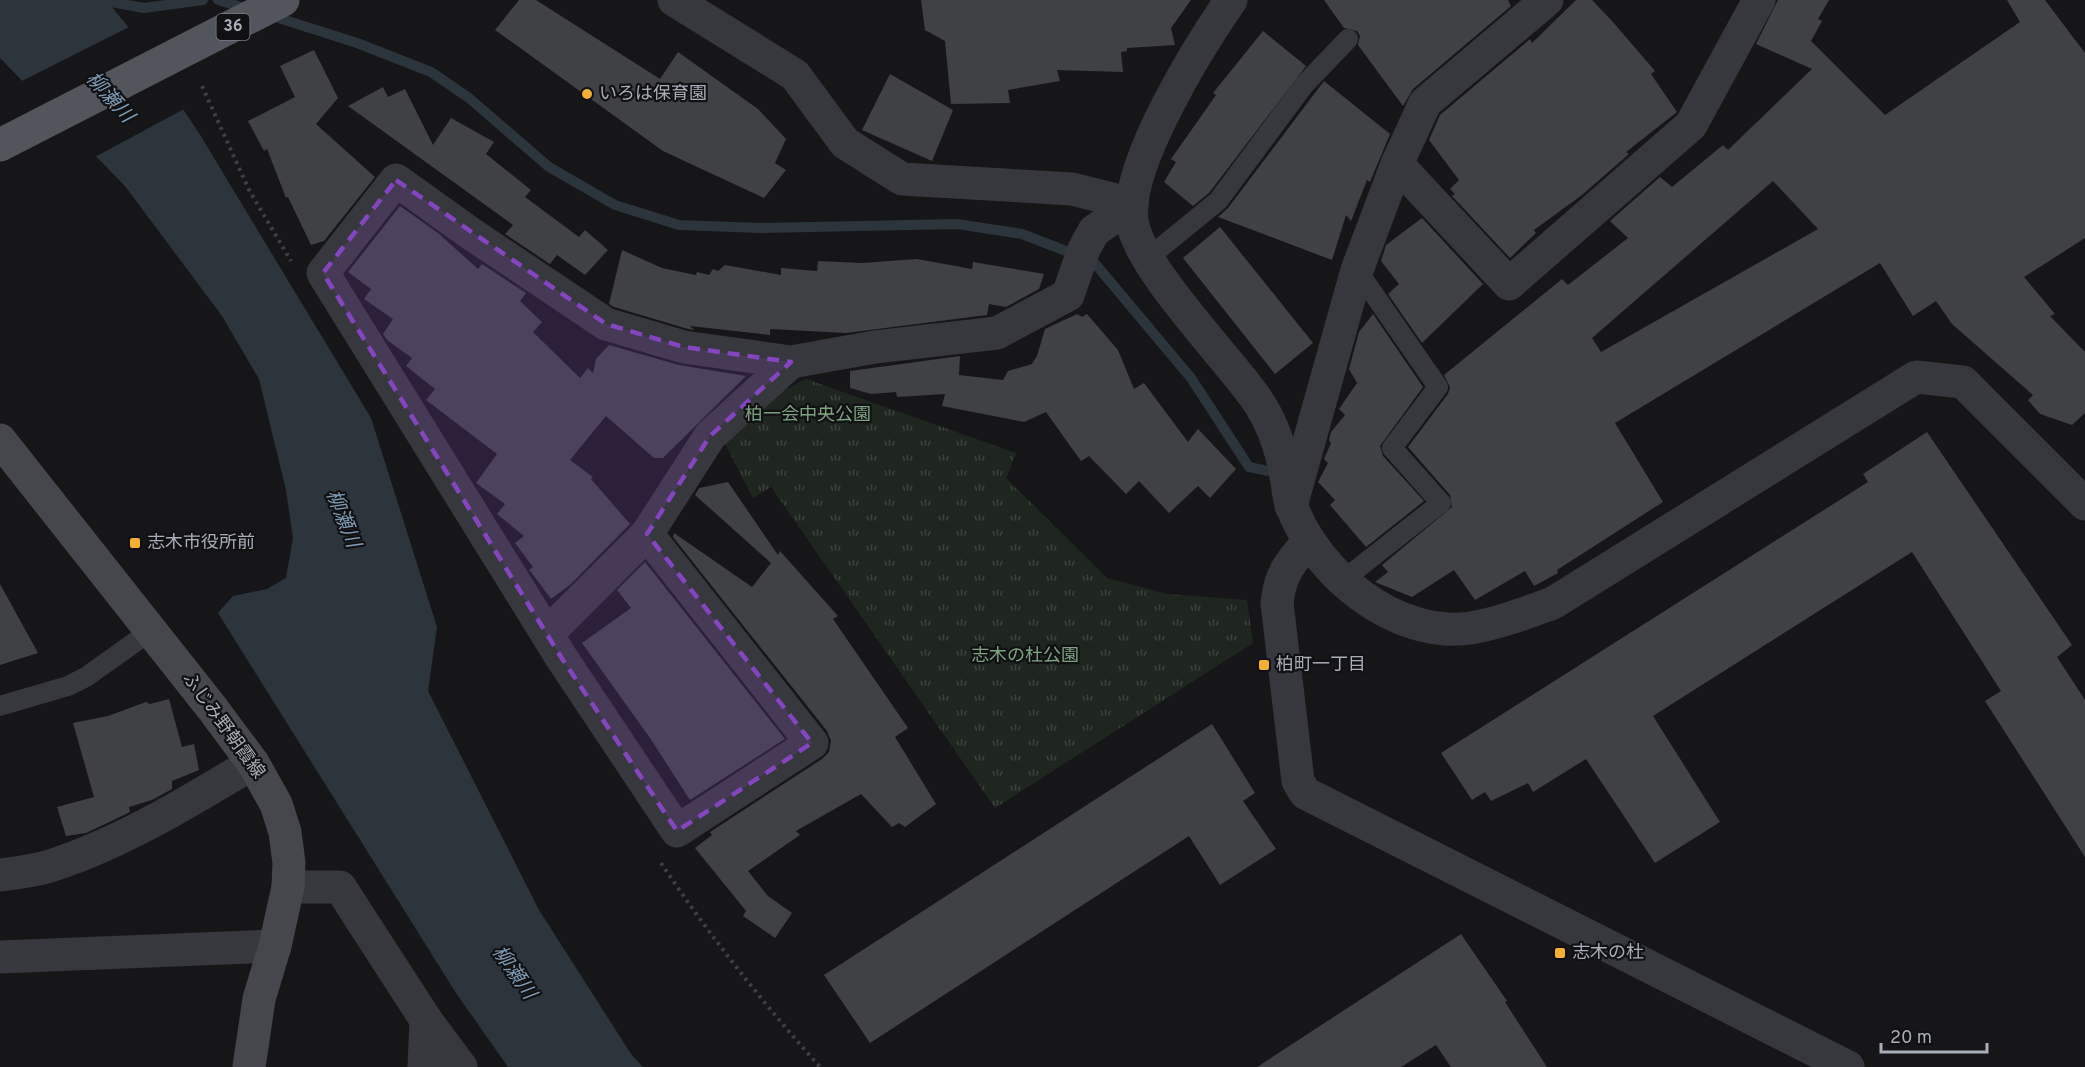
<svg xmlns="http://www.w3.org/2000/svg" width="2085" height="1067" font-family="Overpass,'Noto Sans JP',sans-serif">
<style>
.park{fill:url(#park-tufts)}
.water{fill:#2c353c}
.pier{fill:#161618}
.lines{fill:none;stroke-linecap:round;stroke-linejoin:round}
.stream{stroke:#2c353c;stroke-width:10}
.building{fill:#404145;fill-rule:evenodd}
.path{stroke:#3d3f44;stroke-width:4;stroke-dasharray:3 4.5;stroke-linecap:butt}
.service{stroke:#37383d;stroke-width:20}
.minor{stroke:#37383d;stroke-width:33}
.tertiary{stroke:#37383d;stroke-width:33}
.secondary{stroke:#45474d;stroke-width:33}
.primary{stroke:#53555c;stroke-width:33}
.marked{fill:#8446be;fill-opacity:0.2;stroke:#8446be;stroke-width:4.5;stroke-dasharray:12 8;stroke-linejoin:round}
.poi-dot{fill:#f2b134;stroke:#111113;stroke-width:2}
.labels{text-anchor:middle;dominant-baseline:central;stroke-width:4.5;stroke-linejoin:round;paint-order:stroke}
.shield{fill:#111113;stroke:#7b7e86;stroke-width:1.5}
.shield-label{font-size:16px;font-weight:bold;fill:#a8adb8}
.poi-label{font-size:18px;fill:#a8adb8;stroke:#111113;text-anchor:start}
.park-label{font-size:18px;fill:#7fa381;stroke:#111113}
.street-label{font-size:18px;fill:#a8adb8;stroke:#111113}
.water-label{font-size:20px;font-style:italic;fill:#7f9bb3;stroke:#111113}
</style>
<defs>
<pattern id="park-tufts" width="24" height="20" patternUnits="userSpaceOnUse" patternTransform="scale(1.5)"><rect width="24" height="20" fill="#1e261f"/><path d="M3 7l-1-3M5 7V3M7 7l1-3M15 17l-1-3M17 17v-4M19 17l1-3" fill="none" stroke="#3c433d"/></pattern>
</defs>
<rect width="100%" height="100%" fill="#161618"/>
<path class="park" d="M806,379L1016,453L1006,478L1107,578L1167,594L1247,600L1253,643L995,808L771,487L753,498L723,440L758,404Z"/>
<path class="water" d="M0,0H106L126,24L199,133L371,418L437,627L428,691L539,910L631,1054L643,1067H508L456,993L218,613L233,596L267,589L286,578L293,538L286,490L259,379L222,316L125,186L0,58Z"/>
<path class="pier" d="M131,26L186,108L93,158L20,82Z"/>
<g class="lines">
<g class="stream">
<path d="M100,0L144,8L203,0"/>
<path d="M218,0L248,9"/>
<path d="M269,15L357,43L431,72L469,98L549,167L615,205L679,225L761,228L957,224L1022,234L1066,251"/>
<path d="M1087,254L1191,378L1249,467L1283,474"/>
</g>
</g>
<g class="building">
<path d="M519,0H536L660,79L678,52L758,109L786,139L775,163L786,170L764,198L663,151L495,30Z"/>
<path d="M921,0H1191L1171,28L1175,45L1127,48V51L1121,52L1123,72L1057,70L1060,81L1008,90L1010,103L951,104L945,41L925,30Z"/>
<path d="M1324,0H1508L1511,6L1413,89L1403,106L1358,45L1360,36L1357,31L1344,28Z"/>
<path d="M1576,0H1592L1613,22L1655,71L1651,74L1677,112L1626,152L1629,154L1582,195L1534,230L1536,233L1510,258L1452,196L1455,194L1450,189L1459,180L1429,140L1440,115L1530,39L1532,43Z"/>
<path d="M1778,0H1829L1818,19L1822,21L1811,41L1885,115L2020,22L2007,0H2045L2085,53V238L2024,277L2055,314L2050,316L2085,352V413L2072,425L2040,414L2028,400L2033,395L1952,324L1936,301L1913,316L1880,263L1615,423L1663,502L1557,570L1558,573L1534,586L1525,571L1475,600L1454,570L1412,597L1375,582L1388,572L1382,565L1452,507L1450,495L1408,447L1448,394L1450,387L1444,375L1562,279L1568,285L1628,238L1610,221L1660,177L1672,187L1723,145L1728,150L1812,69L1756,44ZM1773,181L1818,229L1601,352L1592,338Z"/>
<path d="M1263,31L1306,66L1209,193L1193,206L1164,182L1176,162L1171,159L1216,95L1213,93Z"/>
<path d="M314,50L338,98L316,124L375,177L324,241L311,245L288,197L286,198L267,149L264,151L248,121L295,97L280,66Z"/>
<path d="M890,74L953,110L932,161L862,130Z"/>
<path d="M1324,81L1390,134L1370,182L1367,180L1351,221L1346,215L1332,260L1218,217L1228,208Z"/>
<path d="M383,87L388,97L405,89L433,145L451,118L494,142L486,154L531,190L525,197L579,237L585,230L608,250L585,275L557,255L550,264L505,234L513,225L348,106Z"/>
<path d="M400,206L438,233L478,269L482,264L526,293L520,301L542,322L533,332L580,378L588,368L593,373L596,359L609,345L679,365L746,376L663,458H654L606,416L570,460L593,477L591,479L630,524L571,584L551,599L531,572L529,570L533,567L515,543L524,536L497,514L505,504L476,483L497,454L426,400L435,389L406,366L412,358L387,340L383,334L393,319L364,299L371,289L348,272Z"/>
<path d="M1422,218L1483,284L1422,343L1388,294L1399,284L1381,261L1386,245Z"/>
<path d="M1220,227L1313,343L1275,374L1183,258Z"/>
<path d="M622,250L662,268L696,275L697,272L709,275L713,269L718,271L725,265L781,275V268L817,271L818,261L862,263L917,259L972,269L973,262L1044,274L1039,289L1006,307L989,304L987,315L846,333L770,329V335L690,326L694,330L688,329L614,307L609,304Z"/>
<path d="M1077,314L1082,317L1087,314L1118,350L1134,389L1144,383L1188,442L1198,429L1236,469L1210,498L1198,486L1169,513L1139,481L1126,494L1089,456L1081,461L1046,412L1024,422L942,406L945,394L897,397L896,392L871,394L850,388V371L960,356L959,375L1003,380L1008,371L1032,364L1037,356L1045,329Z"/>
<path d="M1373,314L1423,387L1380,446L1383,456L1424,501L1366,547L1330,505L1335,500L1318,482L1328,463L1324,459L1331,443L1329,440L1331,432L1345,415L1339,409L1357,383L1349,369L1359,332Z"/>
<path d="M1927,432L2072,645L2057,657L2085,700V857L1985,701L2001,691L1912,552L1653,716L1720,822L1655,863L1586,759L1533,792L1528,783L1491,801L1485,792L1472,800L1441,753L1868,482L1863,474Z"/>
<path d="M728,482L778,555L780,551L838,616L833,619L908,728L895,737L936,804L905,827L899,823L892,827L861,794L796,831L800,835L748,871L768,896L792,913L775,938L743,916L746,911L695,848L712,835L710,832L822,759L829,752L831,741L827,731L673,537L674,533L752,587L771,563L695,495L699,488Z"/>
<path d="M645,562L785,739L690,800L650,738L582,643L631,608L617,590Z"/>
<path d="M0,584L38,653L0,665Z"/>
<path d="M169,699L182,747L194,744L199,770L172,781V789L152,800L129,807L130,812L122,816L86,833L66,836L57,807L94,797L73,723L108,716L146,702L150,704Z"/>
<path d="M1212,724L1255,793L1243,801L1276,849L1220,885L1189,836L870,1043L824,975Z"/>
<path d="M1461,934L1507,1001L1505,1002L1547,1067H1451L1436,1045L1401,1067H1257Z"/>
</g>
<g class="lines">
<g class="path">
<path d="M202,86L249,190L291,261"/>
<path d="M661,863C709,935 762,1002 820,1067"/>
</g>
<g class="service">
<path d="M1148,258L1218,201L1304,85L1348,39"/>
<path d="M1343,580L1441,503L1392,448L1438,387L1357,270"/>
<path d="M0,706L68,686L86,677L152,630"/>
</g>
<g class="minor">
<path d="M674,0L795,75L845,143L902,179L1072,189L1132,204"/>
<path d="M1397,164L1509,284L1691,125L1759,0"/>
<path d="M791,362L710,436L647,534L812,743L677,831L561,657L323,273L396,180L470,233L606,324L684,347L791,362L875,347L997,333L1068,295L1084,249L1094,231L1132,204"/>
<path d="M1291,506L1357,270L1397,164L1425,103L1547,0"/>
<path d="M1309,541C1290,562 1280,574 1277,603L1298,781L1305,793L1848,1067"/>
<path d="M547,634L647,534"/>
<path d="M0,875C16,873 34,871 50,866C120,844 190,801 253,763"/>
<path d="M288,887H340L426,1020L461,1067"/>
<path d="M0,957L275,946"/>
<path d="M424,1067L426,1020"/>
</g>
<path class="tertiary" d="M1231,0C1199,46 1125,165 1132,220C1137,265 1226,356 1255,397C1272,421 1281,447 1286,476C1288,486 1288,497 1292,507C1317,574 1396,639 1471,628C1499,623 1526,613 1553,603L1916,377L1963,382L2085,504"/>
<path class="secondary" d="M0,440L212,708L253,763L276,804L285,832L289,863L288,887L275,946L259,999L249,1067"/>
<path class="primary" d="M0,145L283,0"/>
</g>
<path class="marked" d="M396,180L606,324L684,347L791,362L710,436L647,534L812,743L677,831L561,657L323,273Z"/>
<g class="poi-dot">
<circle cx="587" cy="94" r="6"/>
<rect x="129" y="537" width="12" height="12" rx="3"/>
<rect x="1258" y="659" width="12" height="12" rx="3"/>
<rect x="1554" y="947" width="12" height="12" rx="3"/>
</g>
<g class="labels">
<rect class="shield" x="216.5" y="14" width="33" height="26" rx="4.5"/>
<g class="shield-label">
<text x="233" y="27">36</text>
</g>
<g class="poi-label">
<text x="599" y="94">いろは保育園</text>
<text x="147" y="543">志木市役所前</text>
<text x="1276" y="665">柏町一丁目</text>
<text x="1572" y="953">志木の杜</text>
</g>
<g class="park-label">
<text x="808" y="415">柏一会中央公園</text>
<text x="1025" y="656">志木の杜公園</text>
</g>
<g class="street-label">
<text transform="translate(223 726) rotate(54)">ふじみ野朝霞線</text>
</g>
<g class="water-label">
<text transform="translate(109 98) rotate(48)">柳瀬川</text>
<text transform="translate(342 519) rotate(68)">柳瀬川</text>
<text transform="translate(513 973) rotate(55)">柳瀬川</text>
</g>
</g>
<path d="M1881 1043v9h106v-9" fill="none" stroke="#a8adb8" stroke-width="3"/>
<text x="1890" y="1043" font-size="18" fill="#a8adb8" stroke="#111113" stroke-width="4.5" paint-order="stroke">20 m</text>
</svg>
